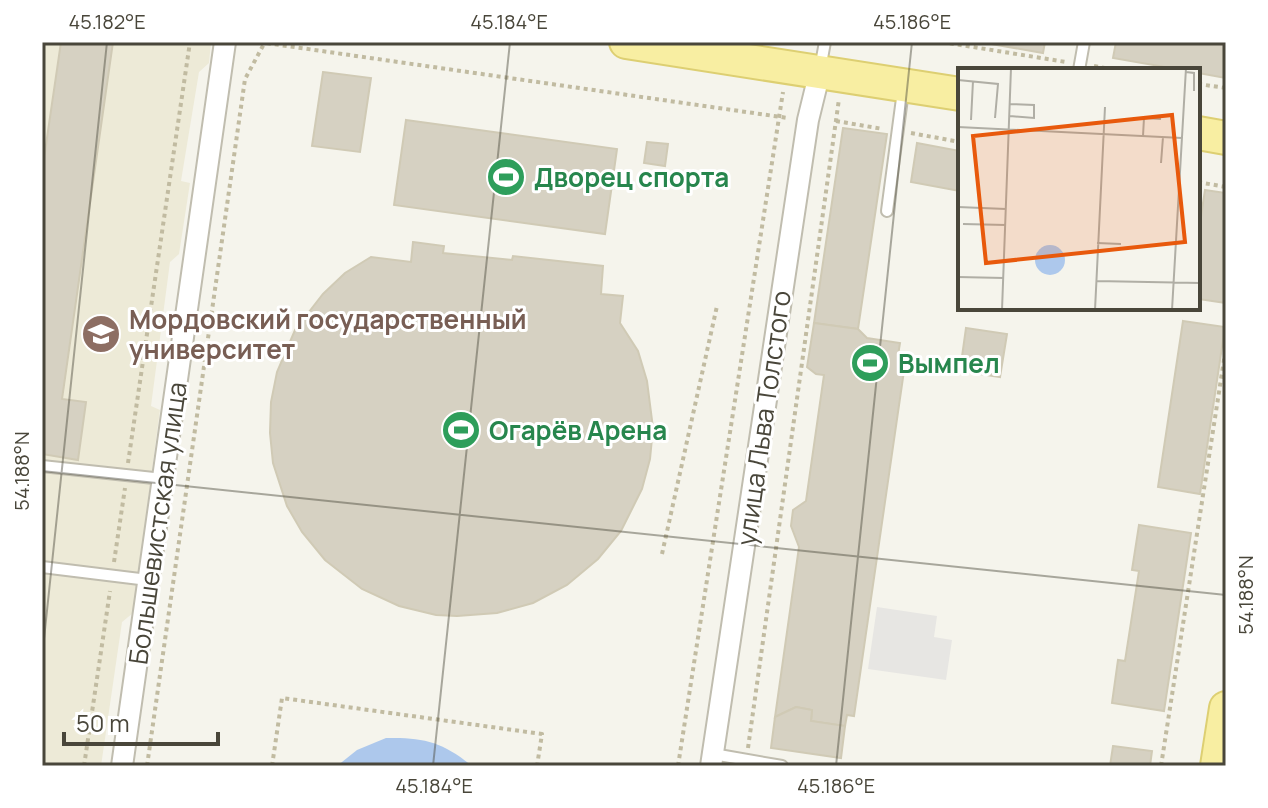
<svg xmlns="http://www.w3.org/2000/svg" width="1268" height="808" font-family="Manrope,sans-serif">
<style>
.education{fill:#edead7}
.parking{fill:#e7e6e3}
.water{fill:#adc8ec}
.building{fill:#d6d1c2;stroke:#d0cab5;stroke-width:2}
.lines{fill:none;stroke-linecap:round;stroke-linejoin:round}
.service-casing{stroke:#c0bdaf;stroke-width:14}
.minor-casing{stroke:#c0bdaf;stroke-width:24}
.primary-casing{stroke:#ddcf72;stroke-width:36}
.path{stroke:#c1bba1;stroke-width:4;stroke-dasharray:4 4;stroke-linecap:butt}
.service{stroke:#fff;stroke-width:10}
.minor{stroke:#fff;stroke-width:20}
.primary{stroke:#f8eea2;stroke-width:32}
.ticks{fill:none;stroke:#49463a;stroke-width:2;stroke-opacity:0.45}
.labels{text-anchor:middle;dominant-baseline:central;stroke-width:6;stroke-linejoin:round;paint-order:stroke}
.leisure-label{font-size:26px;font-weight:bold;fill:#27864d;stroke:#fff;text-anchor:start}
.education-label{font-size:26px;font-weight:bold;fill:#785e54;stroke:#fff;text-anchor:start}
.street-label{font-size:26px;fill:#49463a;stroke:#fff}
.inset-road{fill:none;stroke:#b0aea5;stroke-width:2}
.view{fill:#e8590c;fill-opacity:0.15;stroke:#e8590c;stroke-width:4}
.inset-edge{fill:none;stroke:#49463a;stroke-width:4}
.neatline{fill:none;stroke:#49463a;stroke-width:3}
.ticks-label{font-size:20px;text-anchor:middle;fill:#49463a}
</style>
<rect width="100%" height="100%" fill="#f5f4ec"/>
<path class="education" d="M42,42H211L209,63L199,72L181,181L190,183L179,254L170,262L151,406L160,410L133,613L122,622L101,766H42Z"/>
<path class="parking" d="M877,607L937,616L934,637L952,640L946,680L868,669Z"/>
<path class="water" d="M386,738C423,737 443,742 472,766H337L357,750Z"/>
<g class="building">
<path d="M61,42H113L62,399L86,402L78,460L42,454V172Z"/>
<path d="M980,42H1045L1043,53Z"/>
<path d="M1116,42H1226V78L1198,73V70H1182L1113,58Z"/>
<path d="M323,72L371,78L360,152L312,146Z"/>
<path d="M406,120L617,149L605,234L394,205Z"/>
<path d="M843,128L887,134L858,329L814,323Z"/>
<path d="M647,142L668,144L665,166L644,163Z"/>
<path d="M917,143L960,151V191L911,182Z"/>
<path d="M1205,190L1226,193V303L1198,299V236Z"/>
<path d="M413,242L444,246L443,253L512,260L513,256L603,266L601,294L623,296L620,323L638,351L647,381L653,428L650,459L642,489L621,531L598,559L567,585L533,603L497,613L457,616L436,615L399,606L362,589L325,560L302,532L287,506L273,463L270,433L271,402L277,372L295,330L323,294L345,273L371,257L411,262Z"/>
<path d="M1183,321L1225,327L1200,494L1158,487Z"/>
<path d="M814,323L858,329L867,338L900,343L898,355L906,357L854,716L847,715L845,726L811,721L812,710L796,707L775,717L799,547L791,526L793,510L806,501L824,375L816,374L807,367Z"/>
<path d="M966,328L1007,334L1000,377L960,371Z"/>
<path d="M1139,525L1191,533L1164,711L1112,703L1118,660L1125,661L1139,571L1132,570Z"/>
<path d="M796,707L812,710L811,721L845,726L841,758L771,748L775,717Z"/>
<path d="M1113,746L1152,751L1150,766H1110Z"/>
</g>
<g class="lines">
<defs>
<g id="service">
<path d="M820,69L825,42"/>
<path d="M1079,70L1084,42"/>
<path d="M887,211L903,91"/>
<path d="M42,466L163,479"/>
<path d="M42,567L148,580"/>
<path d="M713,754L782,766"/>
</g>
<g id="minor">
<path d="M122,766L225,42"/>
<path d="M711,766L808,120L820,71"/>
</g>
<g id="primary">
<path d="M626,42L960,94"/>
<path d="M1198,133L1226,138"/>
<path d="M1217,766L1226,708"/>
</g>
</defs>
<use href="#service" class="service-casing"/>
<use href="#minor" class="minor-casing"/>
<use href="#primary" class="primary-casing"/>
<g class="path">
<path d="M259,42L788,118"/>
<path d="M942,42L1066,62"/>
<path d="M1094,66L1116,70"/>
<path d="M1198,84L1226,88"/>
<path d="M836,121L883,129"/>
<path d="M911,133L960,142"/>
<path d="M1198,182L1226,187"/>
<path d="M128,463L190,42"/>
<path d="M662,554L717,306"/>
<path d="M114,562L125,488"/>
<path d="M748,748L839,99"/>
<path d="M84,766L110,591"/>
<path d="M147,766L245,79L265,42"/>
<path d="M272,766L282,698L542,734L537,766"/>
<path d="M678,766L783,92"/>
<path d="M1161,766L1226,347"/>
</g>
<use href="#service" class="service"/>
<use href="#minor" class="minor"/>
<use href="#primary" class="primary"/>
</g>
<path class="ticks" d="M42,471L1226,595M42,658L107,42M433,766L510,42M836,766L912,42"/>
<defs>
<symbol id="stadium-disc" viewBox="-11 -11 22 22"><circle r="9.5" fill="#2e9e5b" stroke="#fff"/><path d="M0-5a6.5 5 0 1 0 0 10a6.5 5 0 1 0 0-10ZM-3.5-1.8h7v3.6h-7Z" fill="#fff"/></symbol>
<symbol id="university-disc" viewBox="-11 -11 22 22"><circle r="9.5" fill="#8d6e63" stroke="#fff"/><path d="M0-5L7-2L0 1L-7-2ZM-4 1L0 2.5L4 1V4Q0 6-4 4Z" fill="#fff"/></symbol>
</defs>
<g fill-rule="evenodd">
<use href="#stadium-disc" x="484" y="155" width="44" height="44"/>
<use href="#university-disc" x="79" y="312" width="44" height="44"/>
<use href="#stadium-disc" x="848" y="341" width="44" height="44"/>
<use href="#stadium-disc" x="439" y="408" width="44" height="44"/>
</g>
<g class="labels">
<g class="leisure-label">
<text x="534" y="177">Дворец cпорта</text>
<text x="898" y="363">Вымпел</text>
<text x="489" y="430">Огарёв Арена</text>
</g>
<g class="education-label">
<text x="129" y="319">Мордовский государственный<tspan x="129" dy="30">университет</tspan></text>
</g>
<g class="street-label">
<text transform="translate(763 418) rotate(-82)">улица Льва Толстого</text>
<text transform="translate(157 523) rotate(-82)">Большевистская улица</text>
</g>
</g>
<g transform="translate(958 68)">
<rect width="242" height="242" fill="#f5f4ec"/>
<path d="M77 192a15 15 0 1 1 30 0a15 15 0 1 1-30 0Z" fill="#adc8ec"/>
<path class="inset-road" d="M228,4L236,5V23M0,12L40,16L37,50M52,48L76,50V37L52,36M13,52L15,13M0,59L224,70M185,68L186,50L203,51M203,95L205,69M0,139L48,141M5,156L48,157M139,175L163,176M0,209L46,210M138,213L242,215M44,242L53,0M137,242L147,39M214,242L228,0"/>
<path class="view" d="M214,47L227,174L28,195L15,68Z"/>
<rect width="242" height="242" class="inset-edge"/>
</g>
<rect width="1268" height="808" fill="none" stroke="#ffffff" stroke-width="88"/>
<path d="M64 732v12h154v-12" fill="none" stroke="#49463a" stroke-width="4"/>
<text x="76" y="732" font-size="24" fill="#49463a" stroke="#ffffff" stroke-width="6" paint-order="stroke">50 m</text>
<rect x="44" y="44" width="1180" height="720" class="neatline"/>
<g class="ticks-label">
<text x="107" y="29">45.182°E</text>
<text x="509" y="29">45.184°E</text>
<text x="912" y="29">45.186°E</text>
<text transform="translate(22 471) rotate(-90)" y="7">54.188°N</text>
<text transform="translate(1246 595) rotate(-90)" y="7">54.188°N</text>
<text x="434" y="793">45.184°E</text>
<text x="836" y="793">45.186°E</text>
</g>
</svg>
